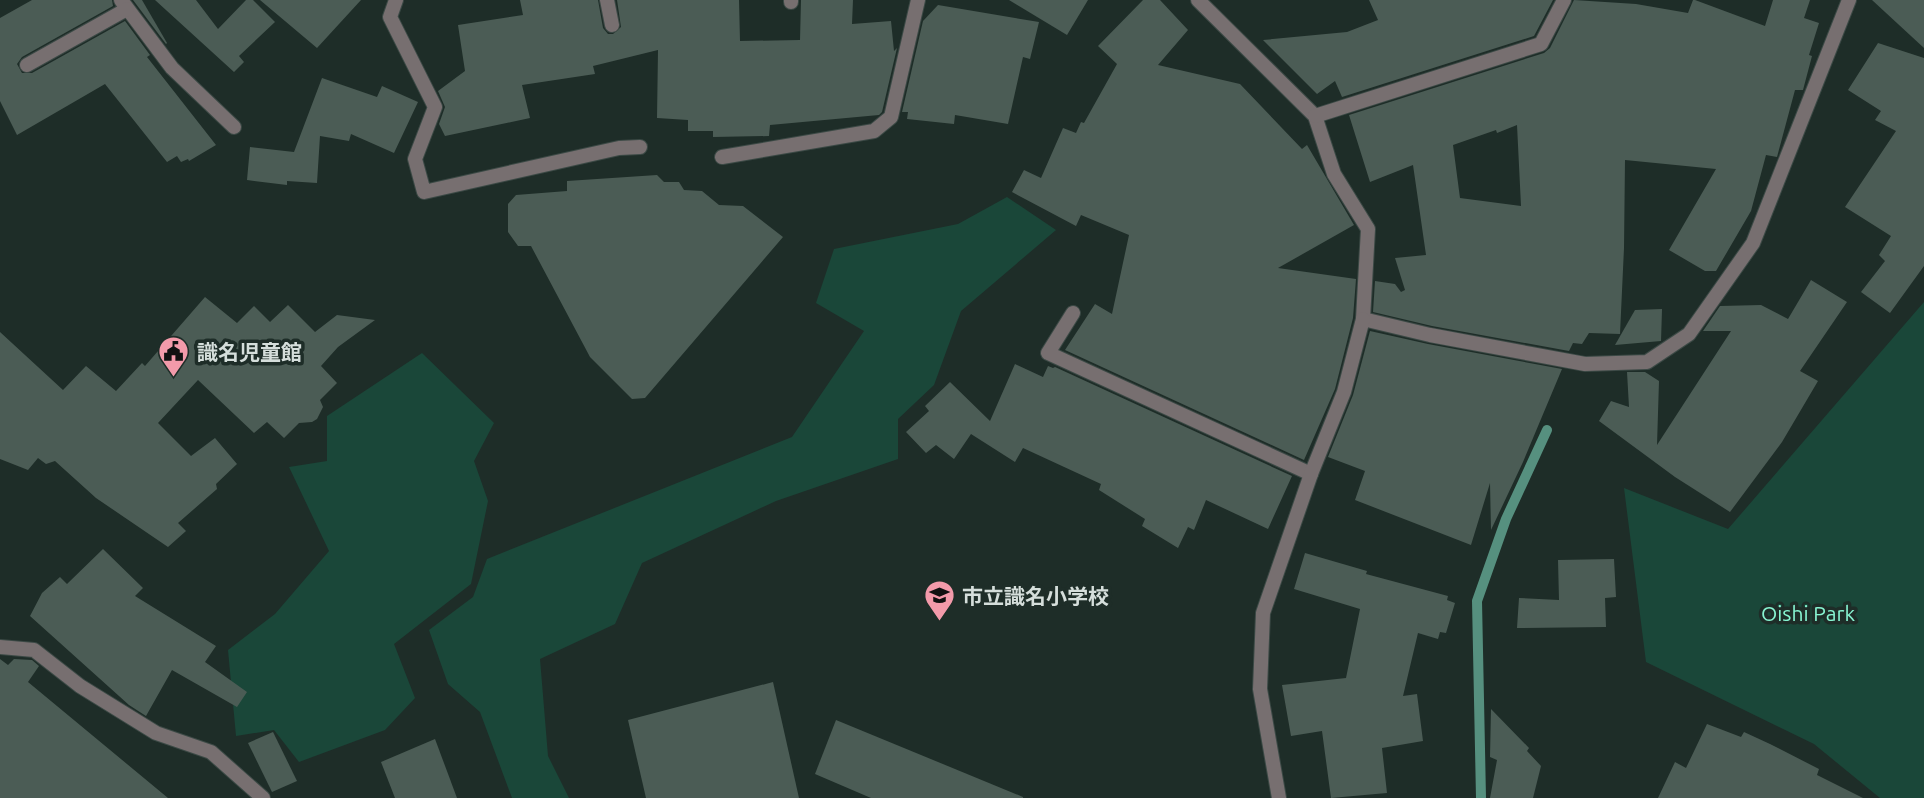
<svg xmlns="http://www.w3.org/2000/svg" width="1924" height="798" font-family="Ubuntu,'Noto Sans JP',sans-serif">
<style>
.green{fill:#1a4739}
.lines{fill:none;stroke-linecap:round;stroke-linejoin:round}
.stream{stroke:#56907f;stroke-width:10}
.building{fill:#4b5c55;fill-rule:evenodd}
.minor-casing{stroke:#3b4945;stroke-width:16}
.minor{stroke:#776f70;stroke-width:14}
.labels{text-anchor:middle;dominant-baseline:central;stroke-width:7;stroke-linejoin:round;paint-order:stroke}
.poi-label{font-size:21px;font-weight:bold;fill:#d5dedb;stroke:#1e2d28;text-anchor:start}
.park-label{font-size:21px;fill:#87f4d1;stroke:#1e2d28}
</style>
<rect width="100%" height="100%" fill="#1e2d28"/>
<g class="green">
<path d="M1007,197L1056,230L961,311L934,385L898,419V459L776,501L642,563L615,624L540,659L548,756L569,798H512L480,712L448,684L429,630L473,597L487,559L792,437L864,331L816,303L834,249L958,224Z"/>
<path d="M1924,302V798H1880L1814,744L1646,662L1624,488L1728,529Z"/>
<path d="M422,353L494,423L474,461L488,501L471,584L394,644L415,698L385,730L299,762L274,730L236,736L228,650L275,614L329,551L289,467L327,461V416Z"/>
</g>
<g class="lines">
<path class="stream" d="M1481,798L1477,601L1506,519L1547,430"/>
</g>
<g class="building">
<path d="M32,0H112L113,6L22,57L17,64L22,73H32L125,21L150,55L147,57L216,145L189,161L188,159L181,162L177,156L167,162L105,84L17,135L0,101V18Z"/>
<path d="M133,0H142L167,43L166,44Z"/>
<path d="M155,0H196L218,29L246,0H253L275,22L239,56L244,62L234,72Z"/>
<path d="M260,0H361L317,48Z"/>
<path d="M520,0H598L603,28L608,34H613L621,27L617,0H739L740,41L800,40L801,0H853L852,24L891,21L894,51L897,48L882,112L879,115L770,125L769,136L713,137V131H688V120L657,118L658,50L593,66L595,74L522,85L530,118L445,136L439,124L445,107L438,91L465,71L458,25L523,15Z"/>
<path d="M1009,0H1088L1067,35Z"/>
<path d="M1143,0H1160L1188,30L1158,65L1240,84L1302,149L1307,145L1354,225L1278,268L1356,279L1353,318L1335,389L1304,460L1065,350L1095,304L1112,314L1129,235L1081,215L1076,226L1012,192L1024,170L1041,178L1063,128L1076,133L1081,122L1084,123L1117,64L1098,46Z"/>
<path d="M1369,0H1553L1534,36L1342,97L1335,81L1317,94L1263,40L1347,32L1378,20Z"/>
<path d="M1574,0L1636,4L1688,13L1693,0H1695L1765,26L1773,0H1810L1804,18L1819,23L1809,55L1812,56L1803,90H1795L1777,157L1766,155L1751,211L1716,271H1705L1669,250L1716,169L1625,160L1624,248L1620,334L1589,333L1582,344L1573,343L1569,351L1432,326L1373,312L1375,281L1395,284L1401,292L1405,290L1395,258L1426,255L1413,165L1370,182L1349,115L1544,53L1550,48ZM1517,125L1521,206L1460,198L1453,145L1496,130L1497,133Z"/>
<path d="M1872,0H1924V48Z"/>
<path d="M938,5L1039,22L1030,59L1023,57L1008,124L955,115L954,124L907,119L908,112H902L923,21Z"/>
<path d="M1878,43L1924,58V266L1890,313L1861,292L1885,261L1879,255L1891,236L1845,207L1896,131L1875,120L1881,111L1848,90Z"/>
<path d="M322,78L377,97L382,86L418,102L394,153L351,134L349,141L320,136L317,183L287,181V185L247,180L250,147L294,152Z"/>
<path d="M657,175L664,182H679L684,190L702,191L719,205L743,206L783,237L645,398L632,399L590,357L531,246H518L508,232V204L516,195L567,191V181Z"/>
<path d="M1811,280L1847,302L1800,371L1818,381L1782,442L1730,512L1675,477L1599,421L1611,401L1629,407L1627,372H1645L1659,381L1657,445L1731,331H1703L1720,306L1761,305L1788,319Z"/>
<path d="M205,297L237,323L254,306L270,322L288,305L315,332L337,315L375,320L338,347L321,366L337,383L320,400L323,407L317,419L312,422L299,423L284,438L267,422L254,433L198,380L158,423L191,456L215,438L237,464L216,484L217,489L178,523L186,531L168,547L96,498L55,461L46,464L38,458L28,470L0,459V332L63,390L86,366L116,391L142,363L145,366Z"/>
<path d="M1662,309L1661,341L1615,345L1635,310Z"/>
<path d="M1370,331L1428,344L1562,369L1523,462L1491,530L1490,483L1471,545L1355,500L1365,471L1328,457L1353,395Z"/>
<path d="M1015,364L1043,377L1048,366L1053,368L1055,367L1292,476L1268,529L1206,500L1194,530L1188,527L1178,548L1142,526L1145,519L1099,490L1101,484L1023,448L1015,462L971,434L954,459L936,445L926,453L906,432L929,411L925,406L950,382L990,421Z"/>
<path d="M103,549L143,588L135,596L216,646L205,662L247,692L237,707L172,670L146,716L129,705L30,616L42,593L60,577L67,584Z"/>
<path d="M1305,553L1367,571L1366,574L1448,596L1447,600L1455,603L1446,633L1440,632L1438,639L1418,633L1403,696L1417,694L1423,741L1382,748L1387,793L1331,798L1322,731L1291,736L1282,685L1346,678L1360,609L1294,589Z"/>
<path d="M1614,559L1616,597L1605,598L1606,627L1517,628L1519,598L1559,600L1558,560Z"/>
<path d="M0,659L8,665L14,659L32,660L39,666L28,682L168,798H0Z"/>
<path d="M773,682L799,798H646L628,720Z"/>
<path d="M1491,709L1529,748L1527,751L1541,766L1533,798H1490L1497,760L1490,757Z"/>
<path d="M836,720L1023,797V798H871L815,774Z"/>
<path d="M1707,724L1741,737L1744,732L1770,744L1819,769L1817,775L1863,798H1658L1675,762L1686,768Z"/>
<path d="M273,732L297,781L272,792L248,743Z"/>
<path d="M435,739L457,798H395L381,762Z"/>
</g>
<g class="lines">
<defs>
<g id="minor">
<path d="M121,0L172,68L234,127"/>
<path d="M396,0L390,17L435,107L415,159L424,192L619,148L640,147"/>
<path d="M607,0L612,25"/>
<path d="M1198,0L1315,116L1334,174L1368,229L1363,319L1430,335L1585,364L1647,362L1689,334L1753,243L1849,0"/>
<path d="M791,2V0"/>
<path d="M27,65L127,9"/>
<path d="M1315,116L1541,44L1564,0"/>
<path d="M722,157L874,131L891,117L918,0"/>
<path d="M1073,313L1048,353L1311,474"/>
<path d="M0,647L34,650L80,686L156,733L211,752L263,798"/>
<path d="M1279,798L1260,689L1263,613L1311,474L1344,392L1363,319"/>
</g>
</defs>
<use href="#minor" class="minor-casing"/>
<use href="#minor" class="minor"/>
</g>
<defs>
<symbol id="civic-pin" viewBox="-11 -11 22 30"><path d="M0 17L-7.5 6A9.5 9.5 0 1 1 7.5 6Z" fill="#f39aaa" stroke="#1e2d28"/><path d="M-.6-6.5H3V-4.5H.6V-3L4-1V1h2V6H-6V1h2V-1L-.6-3ZM-1.2 2.5V6h2.4V2.5Z" fill="#111"/></symbol>
<symbol id="school-pin" viewBox="-11 -11 22 30"><path d="M0 17L-7.5 6A9.5 9.5 0 1 1 7.5 6Z" fill="#f39aaa" stroke="#1e2d28"/><path d="M0-5L7-2L0 1L-7-2ZM-4 1L0 2.5L4 1V4Q0 6-4 4Z" fill="#111"/></symbol>
</defs>
<g fill-rule="evenodd">
<use href="#civic-pin" x="156" y="334" width="35" height="47"/>
<use href="#school-pin" x="922" y="578" width="35" height="47"/>
</g>
<g class="labels">
<g class="poi-label">
<text x="197" y="352">識名児童館</text>
<text x="962" y="596">市立識名小学校</text>
</g>
<g class="park-label">
<text x="1808" y="613">Oishi Park</text>
</g>
</g>
</svg>
